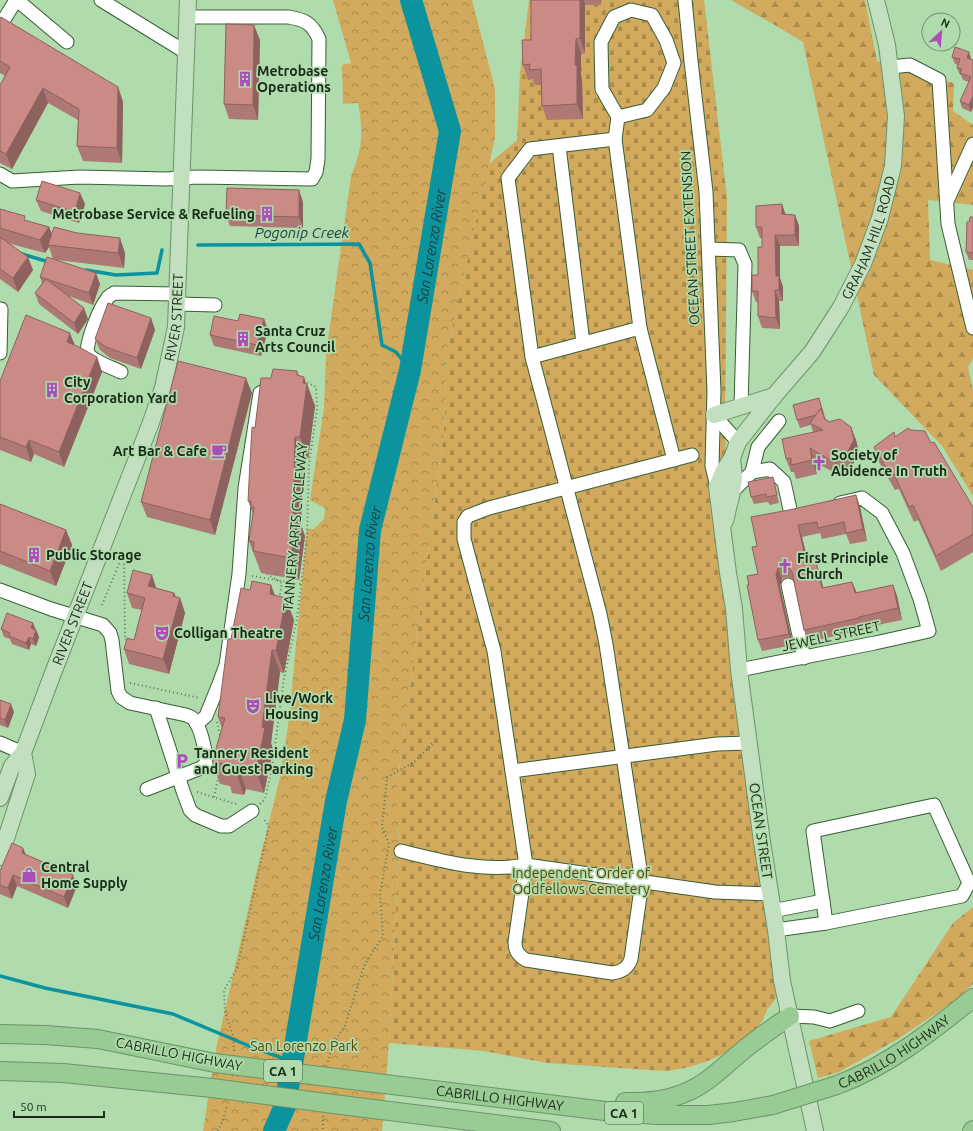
<svg xmlns="http://www.w3.org/2000/svg" width="973" height="1131" font-family="Ubuntu,sans-serif">
<style>
.forest{fill:url(#forest-firs)}
.cemetery{fill:url(#cemetery-stones)}
.park{fill:url(#park-crowns)}
.lines{fill:none;stroke-linecap:round;stroke-linejoin:round}
.stream{stroke:#0b949d;stroke-width:3.5}
.river{stroke:#0b949d;stroke-width:22}
.minor-casing{stroke:#385e35;stroke-width:15}
.major-casing{stroke:#6c9369;stroke-width:18}
.highway-casing{stroke:#6c9369;stroke-width:20}
.path{stroke:#5e7b5b;stroke-width:2;stroke-dasharray:1 3;stroke-linecap:butt}
.minor{stroke:#fff;stroke-width:13}
.major{stroke:#c2e0bf;stroke-width:16}
.highway{stroke:#99cb95;stroke-width:18}
.highway-bridge-casing{stroke:#6c9369;stroke-width:20;stroke-linecap:butt}
.path-bridge{stroke:#5e7b5b;stroke-width:2;stroke-dasharray:1 3;stroke-linecap:butt}
.highway-bridge{stroke:#99cb95;stroke-width:18}
.wall{fill:#ae7874}
.shaded-wall{fill:#8d615e}
.building{fill:#ca8b87;stroke:#8d615e}
.labels{text-anchor:middle;dominant-baseline:central;stroke-width:3.5;stroke-linejoin:round;paint-order:stroke}
.shield{fill:#b0dbac;stroke:#465f44;stroke-width:1}
.shield-label{font-size:13px;font-weight:bold;fill:#192a18}
.poi-label{font-size:14px;font-weight:bold;fill:#192a18;stroke:#b0dbac;text-anchor:start}
.street-label{font-size:14px;fill:#192a18;stroke:#b0dbac}
.park-label{font-size:14px;fill:#5b4102;stroke:#b0dbac}
.water-label{font-size:15px;font-style:italic;fill:#1c3e41;stroke:#b0dbac}
</style>
<defs>
<pattern id="forest-firs" width="22" height="20" patternUnits="userSpaceOnUse"><rect width="22" height="20" fill="#d1aa5d"/><path d="M5 1l3.5 6h-7zM16 11l3.5 6h-7z" fill="#a98b4c"/></pattern>
<pattern id="cemetery-stones" width="16" height="16" patternUnits="userSpaceOnUse"><rect width="16" height="16" fill="#d1aa5d"/><path d="M2 7V4a2 2 0 0 1 4 0v3zM10 15v-3a2 2 0 0 1 4 0v3z" fill="#a98b4c"/></pattern>
<pattern id="park-crowns" width="20" height="18" patternUnits="userSpaceOnUse"><rect width="20" height="18" fill="#d1aa5d"/><path d="M2 6a3 3 0 1 1 6 0M12 15a3 3 0 1 1 6 0" fill="none" stroke="#a98b4c"/></pattern>
</defs>
<rect width="100%" height="100%" fill="#b0dbac"/>
<g class="forest">
<path d="M731,0H865L877,61L954,83L953,111L973,125V205L928,200L930,260L973,270V358L968,367L973,390V496L942,446L874,375L803,42L778,27Z"/>
<path d="M973,907V984L953,1002L898,1039L839,1072L818,1078L809,1041L891,1017L953,923Z"/>
</g>
<path class="cemetery" d="M529,0H704L727,198L725,433L732,571L782,991C778,997 771,1004 767,1010C765,1015 763,1020 760,1024C737,1052 700,1068 664,1071L547,1063L484,1051L389,1043L399,853L397,786L444,430L447,350L489,164L517,140L520,73Z"/>
<path class="park" d="M333,0H472L495,89V138L447,350L444,430L397,786L399,853L389,1043L382,1131H203L216,1049L258,866L280,778L289,719L307,529H314L324,519L325,508L310,500L324,408L326,354L351,176C362,150 364,132 358,103L343,104L342,65L351,63Z"/>
<g class="lines">
<g class="stream">
<path d="M198,245L359,244L370,263L382,345L396,352L410,370"/>
<path d="M22,254L49,262"/>
<path d="M86,270L116,275L157,273L162,250"/>
<path d="M0,976L45,988L173,1014L247,1045L293,1062"/>
</g>
<path class="river" id="s1" d="M274,1131L285,1106L336,801L355,720L370,530L410,370L450,131L411,0"/>
<defs>
<g id="minor">
<path d="M17,0L67,42"/>
<path d="M101,0L187,53"/>
<path d="M685,0L691,61L706,192L714,391L712,466L717,487"/>
<path d="M0,26L16,0"/>
<path d="M890,67L910,65L939,80L948,224L973,328"/>
<path d="M618,117L647,110L664,88L674,63L666,40L652,15L631,10L614,17L601,42L602,89L618,117L615,139L640,328L674,460"/>
<path d="M615,139L530,149L508,178L532,357L600,614L606,644L642,882L631,959C628,968 622,972 612,973L526,960C518,955 515,951 515,942L526,865L494,651L464,539V522L468,516L489,508L692,455"/>
<path d="M559,146L583,343"/>
<path d="M0,174L12,181L80,177L166,179L197,177L312,179L316,172L318,159L319,39C312,23 305,20 289,17H188"/>
<path d="M948,199L973,144"/>
<path d="M709,249L739,250L745,264L741,406"/>
<path d="M177,304L215,305"/>
<path d="M0,353L1,309"/>
<path d="M532,357L640,328"/>
<path d="M121,372C111,367 94,362 87,353C87,340 99,309 107,299C108,296 112,295 114,293L178,294"/>
<path d="M714,415L738,442"/>
<path d="M752,472L770,469L784,482L791,514"/>
<path d="M732,492L752,472L758,447L779,421"/>
<path d="M788,585L804,658"/>
<path d="M0,590L51,609L103,625L110,633L112,640L118,691L121,697L130,703L186,715C191,717 194,718 196,723C201,730 207,755 206,764L201,768L147,789"/>
<path d="M739,670L875,643L929,631L920,599L903,553L882,513L862,498L840,503"/>
<path d="M156,708L183,791L190,810L195,815L221,826H229L252,811"/>
<path d="M197,724L206,716L219,684L226,665L239,574L245,488L260,393L268,389"/>
<path d="M0,743L23,753"/>
<path d="M512,771L717,744L749,743"/>
<path d="M934,805L969,883L962,896L826,923L813,831Z"/>
<path d="M401,851C442,861 484,873 526,865L715,892L770,894"/>
<path d="M772,911L823,901"/>
<path d="M776,930L826,923"/>
<path d="M790,1016L814,1017L830,1021L858,1011"/>
</g>
<g id="major">
<path d="M714,415L774,396"/>
<path d="M725,521L732,492L734,478L732,458"/>
<path id="s2" d="M0,798L12,766L23,753L53,673L150,425L163,388L176,327L188,0"/>
<path d="M0,857L27,774L23,753"/>
<path id="s3" d="M815,1131L782,981L776,930L762,842L739,670L734,609L728,573L717,487L723,472L732,458L738,442L774,396L812,352L841,307L863,264L880,218L893,166L896,116L887,45L876,0"/>
</g>
<g id="highway">
<path d="M0,1034L45,1035L98,1039L215,1063"/>
<path d="M0,1071L63,1073L212,1088"/>
<path id="s4" d="M352,1080L605,1111L656,1115H709L734,1112L773,1105"/>
<path id="s5" d="M837,1085C888,1066 931,1032 973,998"/>
<path d="M625,1102C657,1103 684,1098 709,1079C720,1071 730,1061 740,1053C756,1039 773,1028 790,1016"/>
<path d="M349,1106L551,1131"/>
<path d="M972,1131L973,1130"/>
</g>
</defs>
<use href="#minor" class="minor-casing"/>
<use href="#major" class="major-casing"/>
<use href="#highway" class="highway-casing"/>
<g class="path">
<path d="M252,576L301,584"/>
<path d="M102,605L122,557L124,558L125,640"/>
<path d="M130,683L200,698"/>
<path d="M217,722L220,735"/>
<path d="M197,792L239,805"/>
<path d="M214,797L218,779"/>
<path d="M260,804L265,799L272,768L284,678L297,619L307,535L309,464L317,409L316,387L303,380"/>
<path d="M234,1051L233,1036L225,1012L224,990L237,969L269,826L263,818"/>
<path d="M328,1062L333,1044L345,1026L364,966L383,936L380,894L389,844L382,827L387,777L413,763L433,743"/>
<path d="M323,1116V1131"/>
<path d="M218,1131L223,1120L227,1105"/>
</g>
<use href="#minor" class="minor"/>
<use href="#major" class="major"/>
<use href="#highway" class="highway"/>
<defs>
<g id="highway-bridge">
<path d="M215,1063L352,1080"/>
<path d="M212,1088L349,1106"/>
<path d="M773,1105L837,1085"/>
</g>
</defs>
<use href="#highway-bridge" class="highway-bridge-casing"/>
<path class="path-bridge" d="M267,574L282,583L279,599"/>
<use href="#highway-bridge" class="highway-bridge"/>
</g>
<g class="wall">
<path d="M531,0H602V1L601,2V5H585V53L581,54V75L582,80L583,119L547,120L542,106L541,85H535L533,79L528,80L523,65L531,40Z"/>
<path d="M0,18L118,87L123,102L122,163L83,161L77,146L78,120L48,103L12,169L0,163V85L5,76L0,73Z"/>
<path d="M260,40L258,120L229,119L224,104Z"/>
<path d="M952,57L971,59V112L962,108L960,101L969,82L963,80L961,75H960L957,68L958,65L955,64Z"/>
<path d="M36,200L85,204L79,223L41,211Z"/>
<path d="M303,202V228L230,226L226,215Z"/>
<path d="M782,204L785,214L795,215L799,226V246H780V278L783,287V301H779L780,329L762,328L758,316V302H756L752,291L758,275L762,247V238H760L756,227Z"/>
<path d="M0,209L27,221L49,227L52,234L125,253L124,268L57,260L100,284L93,305L69,296L88,319L78,334L39,304L35,293L42,283L40,277L53,259L49,247L45,253L7,243L33,270L18,292L0,279Z"/>
<path d="M973,217V260H969L966,252L969,222Z"/>
<path d="M151,318L155,330L141,369L110,358L100,350L95,339Z"/>
<path d="M264,319L268,330L261,356L214,346L210,335L238,321Z"/>
<path d="M97,357L102,372L64,467L34,454L31,462L0,450V381Z"/>
<path d="M297,371L299,376L306,384H307L315,406L308,459H303L301,525L305,536L299,580L261,573L249,541L253,514L248,501L255,428L271,378Z"/>
<path d="M252,393L215,535L147,517L141,502Z"/>
<path d="M821,405L826,420L856,440L859,453L852,466L839,469L842,477L815,462L817,474L796,479L794,472H791L786,459L813,432L811,425L800,428L797,420Z"/>
<path d="M895,436L931,443L973,507V552L941,571L918,520L914,522L899,489L895,490L879,462L874,447Z"/>
<path d="M775,485L779,503L770,505L768,502L754,504L751,497Z"/>
<path d="M856,495L860,507L867,541L850,544L846,534L822,539L820,533L802,537L809,564L816,562L820,574L823,588L852,582L856,593L893,585L897,596L902,620L863,628L864,629L809,642L804,630L793,579L787,577L782,579L780,586L793,645L762,651L758,640L749,585L758,574L757,546L789,510Z"/>
<path d="M0,504L66,530L72,545L56,586L0,564Z"/>
<path d="M271,585L275,596L294,620L284,673L280,672L271,743L273,750L264,793L246,789L244,795L232,793L230,786L220,784L212,762L222,729L218,717L250,590Z"/>
<path d="M156,588L174,593L176,597L180,598L185,613L169,674L129,664L124,649L134,640L142,610L132,608L127,593Z"/>
<path d="M1,629L36,630L39,637L36,646L31,644L29,650L12,644L10,639L4,637Z"/>
<path d="M0,700L14,712L8,728L0,725Z"/>
<path d="M26,855L77,886L68,908L17,886L12,899L0,894V871Z"/>
</g>
<g class="shaded-wall">
<path d="M580,0H584L585,5V53L580,38Z"/>
<path d="M254,25L260,40L258,120L253,105Z"/>
<path d="M576,39L581,54V75L582,80L583,119L577,104L575,65Z"/>
<path d="M969,52L971,59L969,65L967,58Z"/>
<path d="M118,87L123,102L122,163L117,148Z"/>
<path d="M43,88L48,103L12,169L6,154Z"/>
<path d="M973,96V108L971,112L969,105Z"/>
<path d="M299,190L303,202V228L299,217Z"/>
<path d="M80,193L85,204L79,223L75,212Z"/>
<path d="M782,204L786,216L782,214Z"/>
<path d="M795,215L799,226V246L795,235Z"/>
<path d="M49,227L54,240L48,245L49,247L45,253L40,240Z"/>
<path d="M775,235L780,246V278L783,287V301L779,290L776,276Z"/>
<path d="M120,238L125,253L124,268L118,253Z"/>
<path d="M28,257L33,270L18,292L13,278Z"/>
<path d="M96,273L100,284L93,305L89,293Z"/>
<path d="M775,290L779,301L780,329L776,318Z"/>
<path d="M84,308L88,319L78,334L74,323Z"/>
<path d="M151,318L155,330L141,369L137,358Z"/>
<path d="M264,319L268,330L261,356L257,345Z"/>
<path d="M70,333L76,348L67,342Z"/>
<path d="M97,357L102,372L64,467L59,452Z"/>
<path d="M304,377L307,386V384L315,406L308,459L300,437Z"/>
<path d="M246,378L252,393L215,535L210,520Z"/>
<path d="M851,427L856,440L859,453L852,466L847,453Z"/>
<path d="M295,437L303,459L301,525L305,536L299,580L291,558Z"/>
<path d="M29,440L34,454L31,462L26,447Z"/>
<path d="M810,448L815,462L817,474L812,460Z"/>
<path d="M856,495L860,507L867,541L863,529Z"/>
<path d="M798,525L802,537L811,576L807,564Z"/>
<path d="M66,530L72,545L56,586L50,571Z"/>
<path d="M816,562L820,574L826,599L822,588Z"/>
<path d="M778,568L782,579L780,586L793,645L789,634L776,575Z"/>
<path d="M152,575L157,590L148,586Z"/>
<path d="M852,582L857,593H855Z"/>
<path d="M271,585L279,607L270,594Z"/>
<path d="M893,585L897,596L902,620L898,608Z"/>
<path d="M174,593L178,604L180,598L185,613L169,674L163,659Z"/>
<path d="M286,598L294,620L284,673L276,651Z"/>
<path d="M33,623L36,630L31,628Z"/>
<path d="M36,630L39,637L36,646L33,639Z"/>
<path d="M29,637L31,644L29,650L26,643Z"/>
<path d="M272,650L280,672L271,743L273,750L264,793L256,771Z"/>
<path d="M11,704L14,712L8,728L5,720Z"/>
<path d="M238,767L246,789L244,795L236,773Z"/>
<path d="M23,848L28,860L22,853Z"/>
<path d="M13,875L17,886L12,899L8,888Z"/>
<path d="M73,875L77,886L68,908L64,897Z"/>
</g>
<g class="building">
<path d="M531,0H580V38L576,39L575,65H577V104L542,106L541,69L529,70L530,64L523,65L522,40H531Z"/>
<path d="M1,17L118,87L117,148L77,146L79,109L43,88L6,154L0,151V85L10,67L0,61V18Z"/>
<path d="M226,24L254,25L253,105L224,104Z"/>
<path d="M955,47L969,52L967,58L973,60V96L969,105L960,101L971,77L960,73L962,69L957,68L960,59L952,57Z"/>
<path d="M42,181L80,193L75,212L36,200Z"/>
<path d="M227,188L299,190V217L226,215Z"/>
<path d="M782,204V214L795,215V235H775L776,276H779V290H775L776,318L758,316V291H752V275H758V247H762V227H756V206Z"/>
<path d="M0,209L25,216L24,220L49,227L40,240L0,228Z"/>
<path d="M970,217H973V253L966,252L967,222H969Z"/>
<path d="M54,227L77,233L120,238L118,253L48,245Z"/>
<path d="M0,237L28,257L13,278L0,269Z"/>
<path d="M47,257L96,273L89,293L40,277Z"/>
<path d="M46,279L84,308L74,323L35,293Z"/>
<path d="M108,303L151,318L137,358L106,347L95,339Z"/>
<path d="M240,314L264,319L257,345L210,335L214,316L238,321Z"/>
<path d="M26,315L70,333L67,342L79,347L97,357L59,452L29,440L26,447L0,437V381Z"/>
<path d="M178,361L246,378L210,520L141,502Z"/>
<path d="M273,369L297,371V375L304,377L303,383L307,384L300,437H295L293,514H297L291,558L253,551L254,542L249,541L254,507H251V501H248L250,462L252,427L255,428L261,378H271Z"/>
<path d="M819,398L823,413L821,408L816,415L797,420L793,405Z"/>
<path d="M821,408L825,420H827L828,422L840,419L851,427L854,440L847,453L834,455L837,464L810,448L812,460L791,465V458L786,459L782,439L823,430L810,423Z"/>
<path d="M908,428L911,430L925,431L931,443L934,442L973,507V534L936,556L913,505L909,507L894,474L890,475L874,447L894,432L895,437Z"/>
<path d="M773,477L777,495L767,497L766,494L751,497L748,482Z"/>
<path d="M856,495L863,529L846,533L844,522L818,528L817,522L798,525L807,564L816,562L822,588L852,582L855,593L893,585L898,608L859,617V618L804,630L792,572L789,568L783,566L778,568L776,575L789,634L758,640L747,585H749L747,576L758,574L752,547L757,546L751,517L789,510Z"/>
<path d="M0,504L66,530L50,571L0,551Z"/>
<path d="M133,570L152,575L148,586L174,593L173,596L180,598L163,659L124,649L127,638L134,640L145,598L127,593Z"/>
<path d="M252,581L271,585L270,594L286,598L276,651L272,650L262,727L265,728L256,771L238,767L236,773L224,771L226,764L212,762L225,718L218,717L228,639H231L241,588L250,590Z"/>
<path d="M7,613L33,623L31,628L36,630L33,639L29,637L26,643L9,636L10,633L1,629Z"/>
<path d="M0,700L11,704L5,720L0,718Z"/>
<path d="M12,843L23,848L22,853L73,875L64,897L13,875L8,888L0,885V871Z"/>
</g>
<defs>
<symbol id="building-bare" viewBox="-9 -9 18 18"><path d="M-4-6H4V6H1V3H-1V6H-4ZM-2.5-4.3h1.7v1.8h-1.7ZM.8-4.3h1.7v1.8H.8ZM-2.5-1h1.7V.8h-1.7ZM.8-1h1.7V.8H.8Z" fill="#ab4eb8" stroke="#b0dbac" stroke-width="2.5" paint-order="stroke"/></symbol>
<symbol id="cafe-bare" viewBox="-9 -9 18 18"><path d="M-5.5-4.5H6V0H3Q3 3.5 0 3.5H-2.5Q-5.5 3.5-5.5 0ZM3-3.2v2h1.7v-2ZM-6 4.5H4V6H-6Z" fill="#ab4eb8" stroke="#b0dbac" stroke-width="2.5" paint-order="stroke"/></symbol>
<symbol id="church-bare" viewBox="-9 -9 18 18"><path d="M-1.2-6h2.4v3.5h3.3v2.4h-3.3V6h-2.4V-.1h-3.3v-2.4h3.3Z" fill="#ab4eb8" stroke="#b0dbac" stroke-width="2.5" paint-order="stroke"/></symbol>
<symbol id="theatre-bare" viewBox="-9 -9 18 18"><path d="M-5-5.5Q0-4 5-5.5V0Q5 5 0 6Q-5 5-5 0ZM-3.3-2.5H-1v1.5H-3.3ZM1-2.5H3.3v1.5H1ZM-2.8 1Q0 5.5 2.8 1Z" fill="#ab4eb8" stroke="#b0dbac" stroke-width="2.5" paint-order="stroke"/></symbol>
<symbol id="parking-bare" viewBox="-9 -9 18 18"><path d="M-3.5-5.5H1a3.5 3.5 0 0 1 0 7H-1V5.5H-3.5ZM-1-3.4V-.6H.8a1.4 1.4 0 0 0 0-2.8Z" fill="#ab4eb8" stroke="#b0dbac" stroke-width="2.5" paint-order="stroke"/></symbol>
<symbol id="shop-bare" viewBox="-9 -9 18 18"><path d="M-5-2.5h2.3a2.7 3.5 0 0 1 5.4 0H5L5.5 6h-11ZM-1.5-2.5h3a1.5 2.3 0 0 0-3 0Z" fill="#ab4eb8" stroke="#b0dbac" stroke-width="2.5" paint-order="stroke"/></symbol>
</defs>
<g fill-rule="evenodd">
<use href="#building-bare" x="234" y="68" width="22" height="22"/>
<use href="#building-bare" x="256" y="203" width="22" height="22"/>
<use href="#building-bare" x="232" y="328" width="22" height="22"/>
<use href="#building-bare" x="41" y="379" width="22" height="22"/>
<use href="#cafe-bare" x="208" y="440" width="22" height="22"/>
<use href="#church-bare" x="808" y="452" width="22" height="22"/>
<use href="#building-bare" x="23" y="544" width="22" height="22"/>
<use href="#church-bare" x="774" y="555" width="22" height="22"/>
<use href="#theatre-bare" x="151" y="622" width="22" height="22"/>
<use href="#theatre-bare" x="242" y="695" width="22" height="22"/>
<use href="#parking-bare" x="171" y="750" width="22" height="22"/>
<use href="#shop-bare" x="18" y="864" width="22" height="22"/>
</g>
<g class="labels">
<g class="shield">
<rect x="264" y="1060" width="38" height="22" rx="3"/>
<rect x="605" y="1102" width="38" height="22" rx="3"/>
</g>
<g class="shield-label">
<text x="283" y="1071">CA 1</text>
<text x="624" y="1113">CA 1</text>
</g>
<g class="poi-label">
<text x="257" y="71">Metrobase<tspan x="257" dy="16">Operations</tspan></text>
<text x="255" y="214" text-anchor="end">Metrobase Service &amp; Refueling</text>
<text x="255" y="331">Santa Cruz<tspan x="255" dy="16">Arts Council</tspan></text>
<text x="64" y="382">City<tspan x="64" dy="16">Corporation Yard</tspan></text>
<text x="207" y="451" text-anchor="end">Art Bar &amp; Cafe</text>
<text x="831" y="455">Society of<tspan x="831" dy="16">Abidence In Truth</tspan></text>
<text x="46" y="555">Public Storage</text>
<text x="797" y="558">First Principle<tspan x="797" dy="16">Church</tspan></text>
<text x="174" y="633">Colligan Theatre</text>
<text x="265" y="698">Live/Work<tspan x="265" dy="16">Housing</tspan></text>
<text x="194" y="753">Tannery Resident<tspan x="194" dy="16">and Guest Parking</tspan></text>
<text x="41" y="867">Central<tspan x="41" dy="16">Home Supply</tspan></text>
</g>
<g class="street-label">
<text transform="translate(690 238) rotate(-93)">OCEAN STREET EXTENSION</text>
<text stroke="none"><textPath href="#s3" startOffset="947">GRAHAM HILL ROAD</textPath></text>
<text stroke="none"><textPath href="#s2" startOffset="514">RIVER STREET</textPath></text>
<text transform="translate(295 527) rotate(-85)">TANNERY ARTS CYCLEWAY</text>
<text stroke="none"><textPath href="#s2" startOffset="190">RIVER STREET</textPath></text>
<text transform="translate(831 636) rotate(-12)">JEWELL STREET</text>
<text transform="translate(761 831) rotate(82)">OCEAN STREET</text>
<text stroke="none"><textPath href="#s5" startOffset="66">CABRILLO HIGHWAY</textPath></text>
<text transform="translate(179 1054) rotate(11)">CABRILLO HIGHWAY</text>
<text stroke="none"><textPath href="#s4" startOffset="149">CABRILLO HIGHWAY</textPath></text>
</g>
<g class="park-label">
<text x="581" y="873">Independent Order of<tspan x="581" dy="16">Oddfellows Cemetery</tspan></text>
<text x="304" y="1046">San Lorenzo Park</text>
</g>
<g class="water-label">
<text x="302" y="232">Pogonip Creek</text>
<text stroke="none"><textPath href="#s1" startOffset="901">San Lorenzo River</textPath></text>
<text stroke="none"><textPath href="#s1" startOffset="577">San Lorenzo River</textPath></text>
<text stroke="none"><textPath href="#s1" startOffset="253">San Lorenzo River</textPath></text>
</g>
</g>
<g transform="translate(941 32) rotate(26)"><circle r="19" fill="#b0dbac" stroke="#749471"/>
<path d="M0-3L7 15L0 10L-7 15Z" fill="#ab4eb8"/>
<text y="-6" font-size="11" font-weight="bold" text-anchor="middle" fill="#192a18">N</text>
</g>
<path d="M14 1111v6h90v-6" fill="none" stroke="#192a18" stroke-width="2"/>
<text x="20" y="1111" font-size="12" fill="#192a18" stroke="#b0dbac" stroke-width="3" paint-order="stroke">50 m</text>
</svg>
